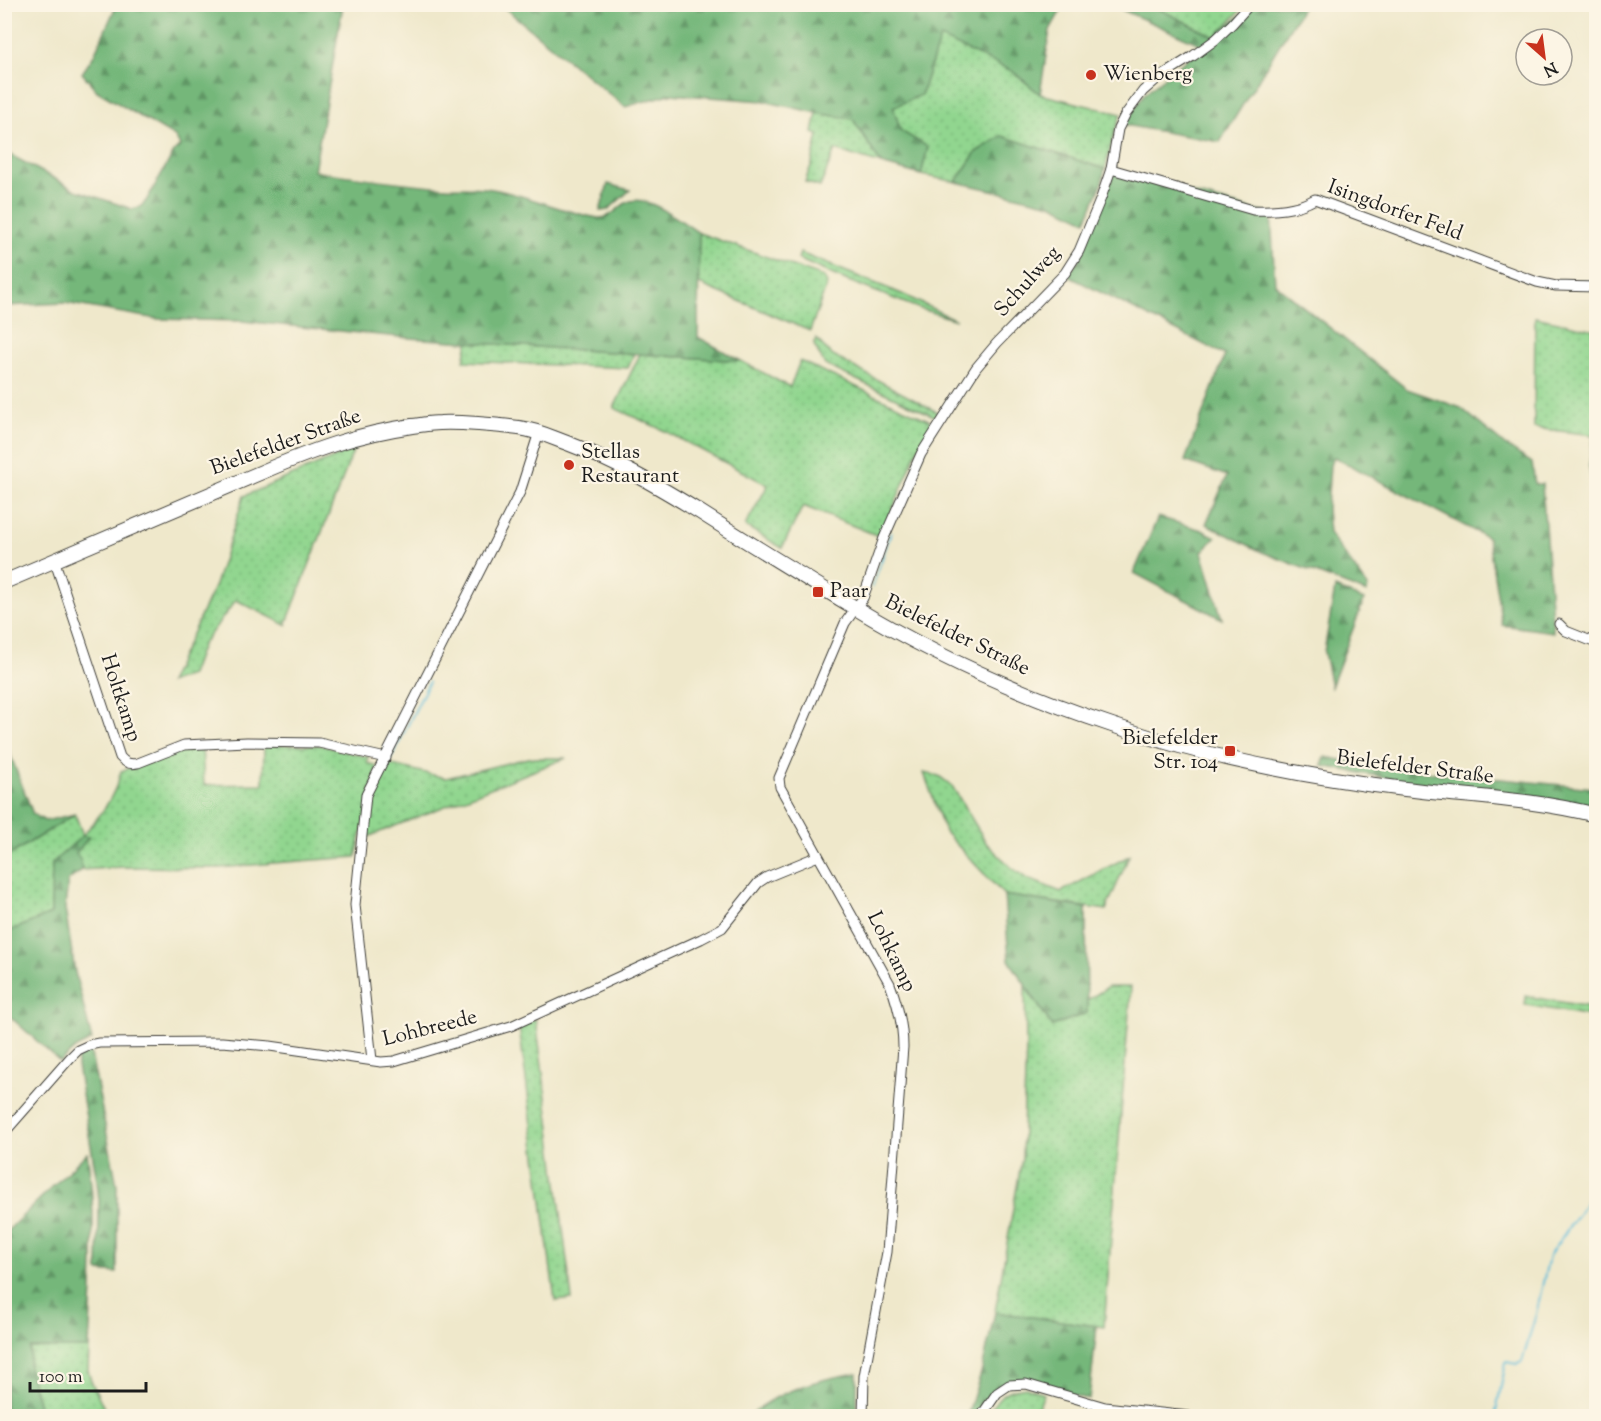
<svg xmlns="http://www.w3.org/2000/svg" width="1601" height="1421" font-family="'Sorts Mill Goudy',serif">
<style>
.grass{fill:url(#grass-dots);stroke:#567956;stroke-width:1.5}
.forest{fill:url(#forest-firs);stroke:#486a4b;stroke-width:1.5}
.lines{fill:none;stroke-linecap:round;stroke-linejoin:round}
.stream{stroke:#5bbcda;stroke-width:2}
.minor-casing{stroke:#3c3b36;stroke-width:11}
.secondary-casing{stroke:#3c3b36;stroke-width:16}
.minor{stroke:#fff;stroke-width:9}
.secondary{stroke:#fff;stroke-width:14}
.poi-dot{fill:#c8321e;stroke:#fcf5e5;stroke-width:2}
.labels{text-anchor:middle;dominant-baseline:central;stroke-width:4.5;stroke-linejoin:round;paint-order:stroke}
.poi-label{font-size:21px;fill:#1c1c1c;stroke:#fcf5e5;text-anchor:start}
.street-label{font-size:21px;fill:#1c1c1c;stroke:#fcf5e5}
</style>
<defs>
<pattern id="grass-dots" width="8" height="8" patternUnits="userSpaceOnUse" patternTransform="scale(1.5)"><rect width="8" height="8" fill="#91d68f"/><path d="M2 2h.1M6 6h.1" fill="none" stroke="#7cb77b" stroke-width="1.8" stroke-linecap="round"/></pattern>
<pattern id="forest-firs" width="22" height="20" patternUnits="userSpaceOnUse" patternTransform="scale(1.5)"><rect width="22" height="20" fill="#74b77a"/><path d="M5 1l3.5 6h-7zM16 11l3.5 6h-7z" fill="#5e9463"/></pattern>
</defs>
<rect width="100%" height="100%" fill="#fcf5e5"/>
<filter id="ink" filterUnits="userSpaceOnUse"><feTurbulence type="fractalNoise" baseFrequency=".0167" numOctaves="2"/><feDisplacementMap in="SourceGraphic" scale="12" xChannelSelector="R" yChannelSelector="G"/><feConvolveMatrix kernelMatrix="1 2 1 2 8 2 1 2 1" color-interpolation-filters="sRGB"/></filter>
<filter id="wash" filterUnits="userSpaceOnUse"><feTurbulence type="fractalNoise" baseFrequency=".008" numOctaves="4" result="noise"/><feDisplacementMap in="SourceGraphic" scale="24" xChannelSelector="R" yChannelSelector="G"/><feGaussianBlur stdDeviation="1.35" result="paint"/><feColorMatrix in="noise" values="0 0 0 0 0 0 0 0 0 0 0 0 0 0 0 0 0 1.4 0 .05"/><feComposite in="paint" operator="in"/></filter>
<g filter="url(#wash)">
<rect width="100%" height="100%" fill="#efe8cb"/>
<g class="grass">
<path d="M1151,5H1246L1215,37Z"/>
<path d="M940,37L1012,71L1040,94L1121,114L1114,134L1105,169L1002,136L976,152L956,182L921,175L928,147L900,131L893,107L921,95Z"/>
<path d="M817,113L853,119L881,164L835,150L820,187L805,182L812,163L818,135L813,133Z"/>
<path d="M699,233L824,277L827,284L810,331L697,283Z"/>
<path d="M800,253L902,294L956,320L918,308L838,277L798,259Z"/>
<path d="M1535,317L1596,330V504L1589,466L1594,435L1534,428Z"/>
<path d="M816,338L823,346L833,356L939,413L936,417L825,365L814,345Z"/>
<path d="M468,342L634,354L628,368L464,361Z"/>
<path d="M640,354L741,361L790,387L800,361L931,421L932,426L917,451L881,537L803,506L782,548L745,526L768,485L665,431L614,408Z"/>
<path d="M354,449L286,625L236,600L202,645L191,675L169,683L215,585L244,496Z"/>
<path d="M264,745H319L368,757L367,763L377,766L356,857L273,863L220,868L123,867L82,870L81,861L76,853L52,863L51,914L5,933V858L75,814L83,835C100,816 115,797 121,771L184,748L202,746L204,785L263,784Z"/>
<path d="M528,758H566L365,838L370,797L389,764L446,778Z"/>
<path d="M924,773L939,776L952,786L987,844L1011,867L1026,878L1061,892L1129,856L1106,910L1004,895L945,832Z"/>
<path d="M1025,986L1052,1026L1087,1013L1086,1001L1108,987H1131L1104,1327L995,1312L1022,1158L1026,1047Z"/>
<path d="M1526,996L1596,1008V1017L1525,1005Z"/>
<path d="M536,1019L572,1299L555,1301L519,1026Z"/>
<path d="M30,1348H89L88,1370L91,1381L108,1416H42L29,1371Z"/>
<path d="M1026,1387L1044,1394L1034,1416H986C999,1397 1001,1390 1026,1387Z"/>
</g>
<g class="forest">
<path d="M117,4L343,5L314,171C357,177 402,184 446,187C461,188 477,186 492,189C528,195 562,212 598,218C610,219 616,209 626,203C644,191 683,223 699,233L698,337L741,361L409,338L242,321L157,319L65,303L5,306V152L76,190L132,209L140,207L146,201L174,152L180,146L175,137L97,91L82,73L93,57Z"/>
<path d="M501,5H1064L1050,30L1040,94L1012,71L940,38L921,95L893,107L901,131L928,147L921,175L881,164L853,119L817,113L763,101L670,94L625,107Z"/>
<path d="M1111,5H1151L1215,37L1204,46Z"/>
<path d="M1254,5H1304L1220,142L1124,125L1145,93Z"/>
<path d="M1002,136L1105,169L1101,186L1086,221L1051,204L956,182L976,152Z"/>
<path d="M1114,173L1271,214L1275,284L1407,389L1461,408L1505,445L1532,463L1535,484H1542L1553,632L1502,625L1488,538L1334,457L1330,465L1327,509L1329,533L1368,587L1367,593L1262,552L1206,524L1227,476L1185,461L1225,355L1068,276L1082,253Z"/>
<path d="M608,184L630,190L608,210L600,211Z"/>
<path d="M1158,517L1202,530L1216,537L1202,552L1222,619L1134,573Z"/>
<path d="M1335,588L1364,600L1331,687L1324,652Z"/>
<path d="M5,741L33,814L45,821L75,814L5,858Z"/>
<path d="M1325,757L1385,768L1594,788L1596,776V808L1537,797L1404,781L1322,766Z"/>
<path d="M82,836L89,837L76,853L81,861L82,870L68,881L65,908L75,972L92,1040L76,1048L60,1062L5,1012V933L51,914L52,863Z"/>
<path d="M1004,895L1086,908L1087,1013L1052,1026L1009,960Z"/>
<path d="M90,1049L117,1185V1273L98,1271L99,1201L97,1181L77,1066V1056Z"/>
<path d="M87,1153C98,1217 92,1283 89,1348H30L29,1371L42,1416H5V1233Z"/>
<path d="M995,1312L1097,1326L1089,1400L1025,1380L994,1390L975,1416H967L982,1370Z"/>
<path d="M857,1373V1416H749C779,1390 818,1379 857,1373Z"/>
</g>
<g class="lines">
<g class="stream">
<path d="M1582,282H1596"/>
<path d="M1596,441L1591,466L1596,494"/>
<path d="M872,587L891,533"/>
<path d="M375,786L394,753L429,682"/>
<path d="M1495,1416L1506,1362L1517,1364L1522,1362L1536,1314L1549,1256L1592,1194"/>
</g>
</g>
</g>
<g filter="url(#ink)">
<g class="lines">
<defs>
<g id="minor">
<path d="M1111,169L1253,210C1274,211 1296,210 1315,199L1537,282L1556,286L1596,287"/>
<path d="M55,562L120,757C125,763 130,765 138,763L184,745L247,742L319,743L386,758"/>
<path d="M1559,624L1566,631L1596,643"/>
<path d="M372,1060L355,905L366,795L520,492L539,432"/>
<path d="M4,1133L70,1058L78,1050L89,1045L99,1043L222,1042L270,1046L381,1062L394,1061L511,1026L701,939L722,928L758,883L767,877L818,856"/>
<path d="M863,1416L864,1376L887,1252L903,1047C903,1025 898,1005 890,984L780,787L779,778L845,623L863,598L884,538L921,454L976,368L997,343L1065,273L1079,251L1101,198L1111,169L1118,129L1125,115L1143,91L1158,78L1193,56L1215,40L1232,24L1250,4"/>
<path d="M981,1416L997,1393L1009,1385L1026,1384L1105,1407L1189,1416"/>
</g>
<path id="secondary" d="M4,582L262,472C313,450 357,434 412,426C421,425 431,423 440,423C467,422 493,425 519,428C536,430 551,437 567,443C615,461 656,485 700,512C750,544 801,575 852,606C933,655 1022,695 1112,725C1207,758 1306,777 1405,789C1469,797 1534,799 1596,815"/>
</defs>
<use href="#minor" class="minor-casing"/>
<use href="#secondary" class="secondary-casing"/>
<use href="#minor" class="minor"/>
<use href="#secondary" class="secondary"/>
</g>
</g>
<g class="poi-dot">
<circle cx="1091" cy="75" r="6"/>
<circle cx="569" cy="465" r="6"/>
<rect x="812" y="586" width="12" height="12" rx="3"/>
<rect x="1224" y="745" width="12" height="12" rx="3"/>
</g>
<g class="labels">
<g class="poi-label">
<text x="1103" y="75">Wienberg</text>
<text x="581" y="453">Stellas<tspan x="581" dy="24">Restaurant</tspan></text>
<text x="830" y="592">Paar</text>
<text x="1218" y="739" text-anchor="end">Bielefelder<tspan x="1218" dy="24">Str. 104</tspan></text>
</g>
<g class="street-label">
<text transform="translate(1395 211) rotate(20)">Isingdorfer Feld</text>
<text transform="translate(1028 282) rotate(-48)">Schulweg</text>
<text transform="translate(286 443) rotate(-20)">Bielefelder Straße</text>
<text transform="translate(957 636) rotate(26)">Bielefelder Straße</text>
<text transform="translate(120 698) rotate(72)">Holtkamp</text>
<text transform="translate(1415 768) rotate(7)">Bielefelder Straße</text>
<text transform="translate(891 952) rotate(64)">Lohkamp</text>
<text transform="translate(430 1029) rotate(-14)">Lohbreede</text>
</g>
</g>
<rect width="1601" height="1421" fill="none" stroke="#fcf5e5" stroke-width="24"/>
<g transform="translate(1544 57) rotate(152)"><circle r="28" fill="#fcf5e5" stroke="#a29e95" stroke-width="1.5"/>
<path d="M0-4.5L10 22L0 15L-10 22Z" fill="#c8321e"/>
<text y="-9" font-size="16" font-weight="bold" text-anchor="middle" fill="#1c1c1c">N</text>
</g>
<path d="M30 1382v9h116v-9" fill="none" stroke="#1c1c1c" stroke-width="3"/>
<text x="39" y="1382" font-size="18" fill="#1c1c1c" stroke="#fcf5e5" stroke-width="4.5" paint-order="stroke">100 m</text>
</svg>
